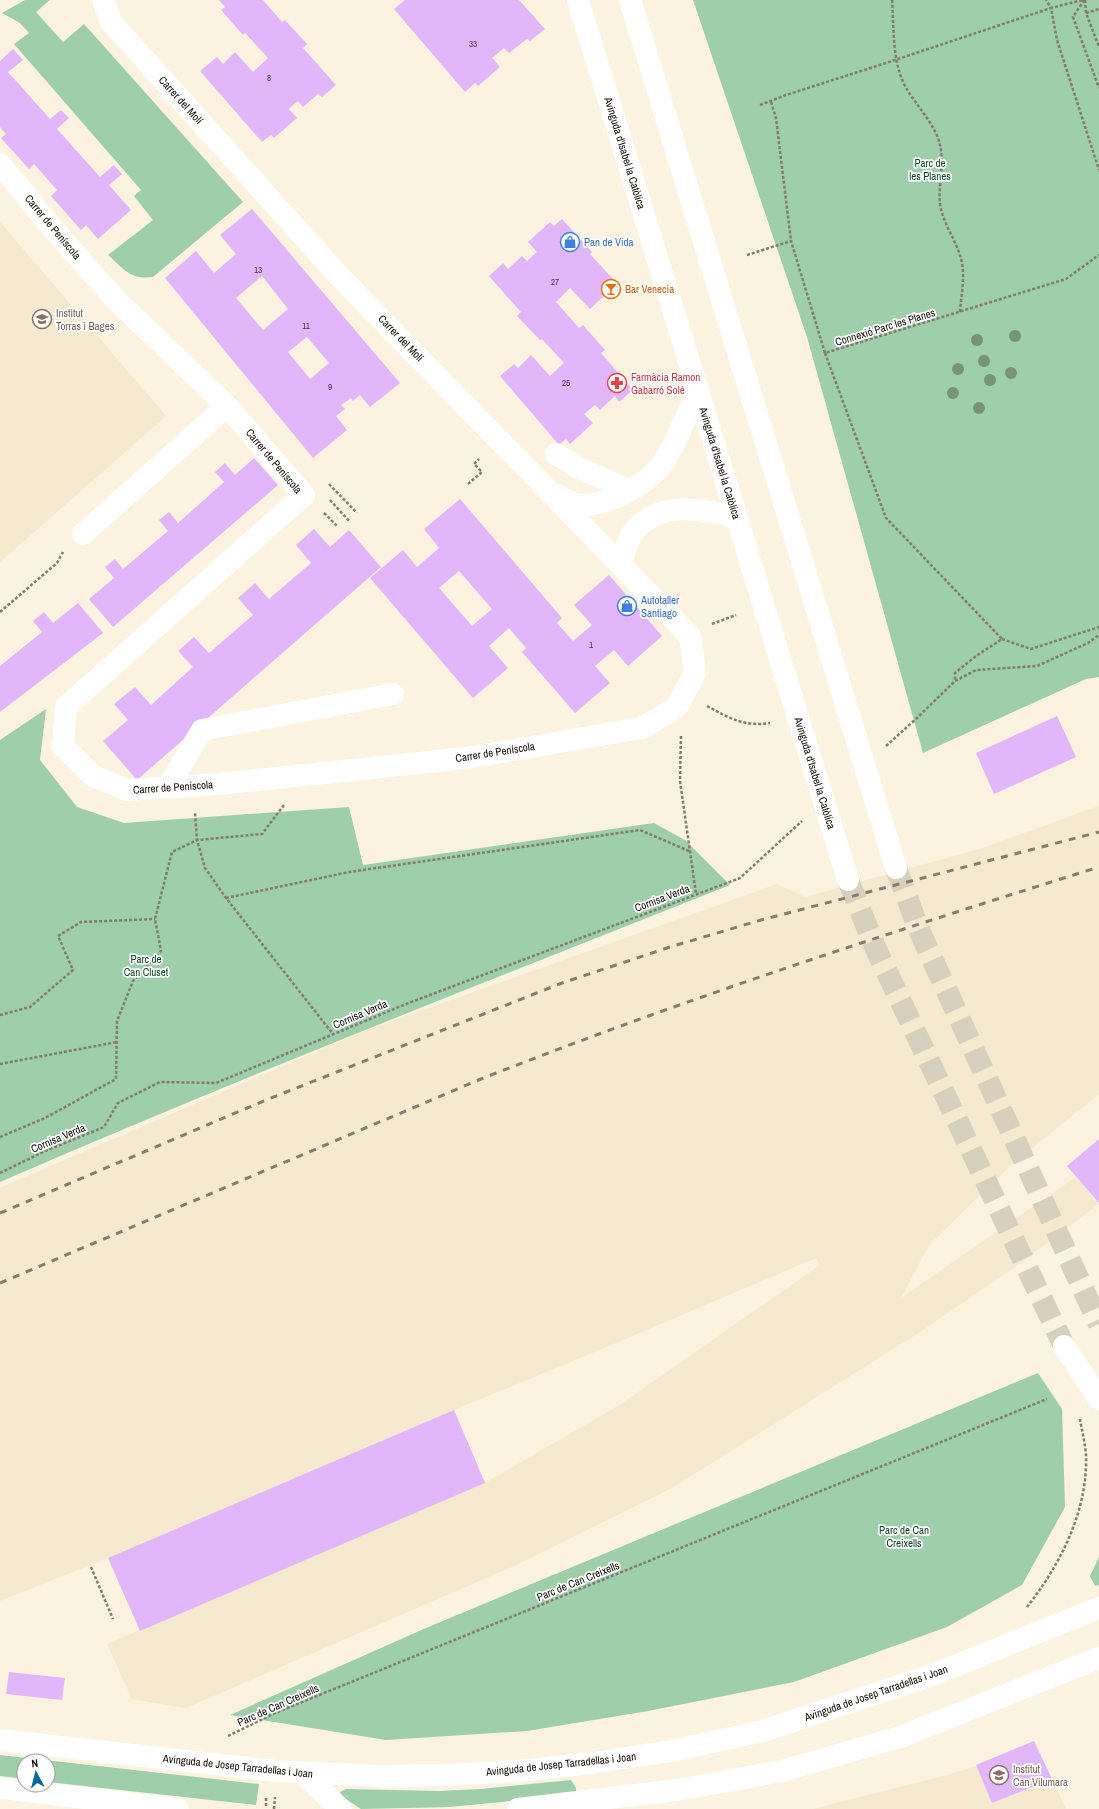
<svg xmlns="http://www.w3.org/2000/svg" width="1099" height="1809" font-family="'Archivo Narrow',sans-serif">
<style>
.built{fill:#f5eacf}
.green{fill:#9eceaa}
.building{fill:#e1b6fa;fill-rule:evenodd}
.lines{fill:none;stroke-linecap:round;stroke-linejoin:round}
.minor-tunnel{stroke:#d8d0be;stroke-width:22;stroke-dasharray:22 11;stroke-linecap:butt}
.path{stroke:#827c70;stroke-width:2.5;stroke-dasharray:3 2;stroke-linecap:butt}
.minor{stroke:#fff;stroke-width:22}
.rail{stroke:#837d71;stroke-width:3;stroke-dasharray:7 7;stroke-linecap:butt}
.tree{fill:#799378}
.labels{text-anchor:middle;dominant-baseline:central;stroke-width:3.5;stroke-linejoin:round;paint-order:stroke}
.number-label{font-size:9px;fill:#443643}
.street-label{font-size:11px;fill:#0f0c06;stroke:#fff}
.park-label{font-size:11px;fill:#0e4524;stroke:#fff}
.shop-label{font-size:11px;fill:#366cbe;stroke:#fff;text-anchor:start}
.food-label{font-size:11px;fill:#c56008;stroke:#fff;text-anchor:start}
.education-label{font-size:11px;fill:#785e54;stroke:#fff;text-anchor:start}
.health-label{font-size:11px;fill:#be3a42;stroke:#fff;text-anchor:start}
</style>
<rect width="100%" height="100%" fill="#fbf2df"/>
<g class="built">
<path d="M0,222L166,416L0,562Z"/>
<path d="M1099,806V1094L1008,1168L929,1245L901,1298L1076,1177L1099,1204L1015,1267L917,1334L672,1488L512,1567L186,1708L132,1699L107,1644L485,1483L621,1404L820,1265L816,1258L609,1346L454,1410L108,1558L0,1601V1188L364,1031L777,884L805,897L983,848Z"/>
<path d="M1034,1741L1066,1809H813L947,1775L973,1767Z"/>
</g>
<g class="green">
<path d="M25,0H50L36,12L63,42L84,24L243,202L153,277C130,280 124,269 108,255L153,220L134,196L141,190L14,44L29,33L20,23L2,13Z"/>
<path d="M693,0H1099V677L1086,679L923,753L807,337Z"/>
<path d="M46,709L40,760L77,807L124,823L349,807L363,865L654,823L685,840L730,885C486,982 241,1077 0,1182V740Z"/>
<path d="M1038,1373L1062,1409L1065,1507L1022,1585L947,1627L794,1682L648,1711L527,1731L386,1740L230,1715L426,1628Z"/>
<path d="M1099,1557V1585L1095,1586L1090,1576Z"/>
<path d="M0,1755L259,1784L256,1805L48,1782V1761H24V1779L0,1776Z"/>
<path d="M571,1780L576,1788V1792L502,1802L449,1807L361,1809L341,1796L340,1792L346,1789L439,1791L481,1789Z"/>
</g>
<g class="building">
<path d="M219,0H263L282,22L285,20L307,44L303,48L336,85L322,97L318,94L303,107L298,101L289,109L297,118L274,138L271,135L262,142L200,71L217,57L223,64L235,52L253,72L268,58L245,33L243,35L221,10L225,7Z"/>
<path d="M405,0H519L545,29L530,41L527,39L509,53L504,48L492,58L500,67L478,86L475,83L465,92L394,9Z"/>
<path d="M13,49L23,60L8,72L50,119L61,110L69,118L57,129L100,177L114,165L122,174L109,185L131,210L98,239L86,225L81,230L51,196L57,190L34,164L29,169L1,138L6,134L0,127V61Z"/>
<path d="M252,209L400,383L370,407L360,395L353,401L351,398L341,405L345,409L336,416L347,430L313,458L165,278L196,251L214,273L236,254L220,235ZM262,276L288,309L263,330L236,298ZM307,337L329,363L310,379L288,352Z"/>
<path d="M562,219L592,252L590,254L622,289L609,300L605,295L590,309L570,288L556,302L579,328L583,325L605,350L601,353L633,390L619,402L615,396L600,410L595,405L584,414L593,423L570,444L566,439L559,445L500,376L514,364L518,368L531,355L550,376L564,363L542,339L540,340L517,316L521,312L489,276L503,263L508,269L522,256L527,261L537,252L528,242L550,222L554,226Z"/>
<path d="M254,458L278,485L113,627L89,599L114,578L105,567L115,559L123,569L168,531L159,520L169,512L178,523L224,482L215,472L225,463L235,475Z"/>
<path d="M460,499L562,618L557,623L573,641L592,625L574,605L609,575L662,636L628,666L614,650L595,666L610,683L575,713L522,652L526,648L509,628L489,646L508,668L473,698L370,578L403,550L417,567L439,548L424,529ZM459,571L492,609L472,626L439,588Z"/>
<path d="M314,529L330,547L349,530L381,567L137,780L103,741L128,720L114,704L135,687L151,705L193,667L178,651L194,637L209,653L253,615L238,598L255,583L269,599L311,563L296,545Z"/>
<path d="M78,603L103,633L0,712V666L42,632L33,621L44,612L53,623Z"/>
<path d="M1057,716L1076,757L994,794L976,753Z"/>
<path d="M1099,1139V1203L1067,1166Z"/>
<path d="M454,1410L485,1483L140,1631L108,1558Z"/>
<path d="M9,1672L65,1678L62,1700L6,1694Z"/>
<path d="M1034,1741L1052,1779L992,1803L976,1765Z"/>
</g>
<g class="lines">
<g class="minor-tunnel">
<path d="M896,868L919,930L1099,1324"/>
<path d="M848,880L875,947L1064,1346"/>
</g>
<g class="path">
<path d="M892,0C894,27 892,59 904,84C914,103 930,118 938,138C946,159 938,181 940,204C943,225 958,242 962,263C965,279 961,296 960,312"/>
<path d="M1082,0L1051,8L1057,40L1099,170"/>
<path d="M1084,0L1073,17L1099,88"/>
<path d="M1085,0L1086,13L1099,47"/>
<path d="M1086,13L1099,9"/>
<path d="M771,102L776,118L791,241"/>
<path d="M760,105L786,95L883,64L1051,8L1046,0"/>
<path d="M747,255L791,241L825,353L1066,279L1099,255"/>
<path d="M825,353L886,518L1002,639L976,656L955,673V681"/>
<path d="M329,484L357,513"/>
<path d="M468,484L482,472L474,464L479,459"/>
<path d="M330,500L350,522"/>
<path d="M324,513L338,527"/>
<path d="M0,612L57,563L63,552"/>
<path d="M712,624L736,615"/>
<path d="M1002,639L1031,649L1099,627"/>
<path d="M707,706C729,718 744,727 770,723"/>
<path d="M681,736L680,781L696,894"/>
<path d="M886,746L917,718L955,681L976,670L1037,666L1088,643L1099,635"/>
<path d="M284,805L262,834L197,840L205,868L226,898L333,1034"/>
<path d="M226,898L349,872L640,830L689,851"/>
<path d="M0,1015L30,1007L73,970L58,936L81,922L155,919"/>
<path d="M0,1064L117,1042"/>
<path d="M0,1137L45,1118L116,1079L117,1021L133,981L161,951L155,919L172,852L197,840L195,813"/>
<path d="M0,1173L43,1152L104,1127L118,1103L160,1082L216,1083L406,1004L740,878L802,821"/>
<path d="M91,1567L113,1619"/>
<path d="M1027,1607C1060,1565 1088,1511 1086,1455C1085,1443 1082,1431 1080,1419"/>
<path d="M228,1736L275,1713L1047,1399"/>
<path d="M266,1806V1797"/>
<path d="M274,1809L275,1797"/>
</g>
<g class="minor">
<path d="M578,0L848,880"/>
<path d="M630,0L896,868"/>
<path d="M0,164L49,224L115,299L227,406L304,495L66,707L63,746L93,776L127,790L219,784L466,758L642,728L677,707L695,673L690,636L339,276L111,22L103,0"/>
<path d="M556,454L581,469L628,490"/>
<path d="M557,495C565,499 573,505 583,505C608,505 649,484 663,463C677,441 687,414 698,391"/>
<path d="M83,534L227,406"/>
<path d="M621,564C624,554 627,539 635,530C663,499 701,510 736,517L738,522"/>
<path d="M168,787L202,730L393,694"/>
<path d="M1064,1346L1099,1399"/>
<path d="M0,1740L276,1771L380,1776L445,1775L519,1771L593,1763L676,1750L763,1731L935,1674L1099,1608"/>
<path d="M302,1773L341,1809"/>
<path d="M0,1788L178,1809"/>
<path d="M518,1809L677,1790L782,1771L900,1737L1099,1658"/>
</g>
<g class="rail">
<path d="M0,1213L266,1100L562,983L670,947L761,920L1099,832"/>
<path d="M0,1283L481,1079C684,999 891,932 1099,867"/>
</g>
</g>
<g class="tree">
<circle cx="1015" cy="336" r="6"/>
<circle cx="977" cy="340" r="6"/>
<circle cx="984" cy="361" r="6"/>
<circle cx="958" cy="369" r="6"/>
<circle cx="1011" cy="373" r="6"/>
<circle cx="990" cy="380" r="6"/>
<circle cx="953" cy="393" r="6"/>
<circle cx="979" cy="408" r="6"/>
</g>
<defs>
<symbol id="shop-ring" viewBox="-11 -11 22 22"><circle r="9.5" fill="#fff" stroke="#3f7fe0" stroke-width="1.5"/><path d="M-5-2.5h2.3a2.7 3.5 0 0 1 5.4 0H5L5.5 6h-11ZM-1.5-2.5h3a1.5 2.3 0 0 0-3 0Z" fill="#3f7fe0"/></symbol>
<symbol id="bar-ring" viewBox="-11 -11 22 22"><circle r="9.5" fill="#fff" stroke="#e8710a" stroke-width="1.5"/><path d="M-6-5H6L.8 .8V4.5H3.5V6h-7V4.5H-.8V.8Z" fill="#e8710a"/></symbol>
<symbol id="school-ring" viewBox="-11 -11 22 22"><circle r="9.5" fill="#fff" stroke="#8d6e63" stroke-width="1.5"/><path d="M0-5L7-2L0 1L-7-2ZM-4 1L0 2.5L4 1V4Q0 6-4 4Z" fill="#8d6e63"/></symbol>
<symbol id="pharmacy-ring" viewBox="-11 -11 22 22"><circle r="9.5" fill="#fff" stroke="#e0444e" stroke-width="1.5"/><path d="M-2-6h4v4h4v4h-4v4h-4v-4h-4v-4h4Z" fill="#e0444e"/></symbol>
</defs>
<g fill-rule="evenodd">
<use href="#shop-ring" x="559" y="231" width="22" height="22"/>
<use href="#bar-ring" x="600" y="278" width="22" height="22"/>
<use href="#school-ring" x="31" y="308" width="22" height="22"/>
<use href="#pharmacy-ring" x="606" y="372" width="22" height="22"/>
<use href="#shop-ring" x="616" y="595" width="22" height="22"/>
<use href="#school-ring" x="988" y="1764" width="22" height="22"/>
</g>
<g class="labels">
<g class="number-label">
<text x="473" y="44">33</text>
<text x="269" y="78">8</text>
<text x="258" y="270">13</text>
<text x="555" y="282">27</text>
<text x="306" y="326">11</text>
<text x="566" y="383">25</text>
<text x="330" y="387">9</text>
<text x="591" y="645">1</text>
</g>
<g class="street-label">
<text transform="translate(181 100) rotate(48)">Carrer del Molí</text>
<text transform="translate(625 153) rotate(73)">Avinguda d'Isabel la Catòlica</text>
<text transform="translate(53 227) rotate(50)">Carrer de Peníscola</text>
<text transform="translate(885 327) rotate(-17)">Connexió Parc les Planes</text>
<text transform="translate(401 338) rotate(46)">Carrer del Molí</text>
<text transform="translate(274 461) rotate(50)">Carrer de Peníscola</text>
<text transform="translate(720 463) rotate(73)">Avinguda d'Isabel la Catòlica</text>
<text transform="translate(495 752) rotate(-9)">Carrer de Peníscola</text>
<text transform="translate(815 773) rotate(73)">Avinguda d'Isabel la Catòlica</text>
<text transform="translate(173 787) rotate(-4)">Carrer de Peníscola</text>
<text transform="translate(662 898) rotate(-21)">Cornisa Verda</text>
<text transform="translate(360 1014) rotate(-23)">Cornisa Verda</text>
<text transform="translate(58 1138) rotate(-23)">Cornisa Verda</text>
<text transform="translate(578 1581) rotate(-22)">Parc de Can Creixells</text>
<text transform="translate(876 1693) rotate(-19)">Avinguda de Josep Tarradellas i Joan</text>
<text transform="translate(278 1705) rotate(-24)">Parc de Can Creixells</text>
<text transform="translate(561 1764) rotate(-6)">Avinguda de Josep Tarradellas i Joan</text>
<text transform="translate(238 1766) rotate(6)">Avinguda de Josep Tarradellas i Joan</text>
</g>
<g class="park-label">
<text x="930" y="163">Parc de<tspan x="930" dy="13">les Planes</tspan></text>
<text x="146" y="959">Parc de<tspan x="146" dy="13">Can Cluset</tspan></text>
<text x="904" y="1530">Parc de Can<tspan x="904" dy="13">Creixells</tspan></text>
</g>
<g class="shop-label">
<text x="584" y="242">Pan de Vida</text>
<text x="641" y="600">Autotaller<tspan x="641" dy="13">Santiago</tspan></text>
</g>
<g class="food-label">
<text x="625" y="289">Bar Venecia</text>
</g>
<g class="education-label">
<text x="56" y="313">Institut<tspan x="56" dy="13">Torras i Bages</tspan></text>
<text x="1013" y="1769">Institut<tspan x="1013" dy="13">Can Vilumara</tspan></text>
</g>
<g class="health-label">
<text x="631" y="377">Farmàcia Ramon<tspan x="631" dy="13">Gabarró Solé</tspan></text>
</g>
</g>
<g transform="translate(36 1773) rotate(353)"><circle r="19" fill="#ffffff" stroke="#9f9e9b"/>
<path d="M0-3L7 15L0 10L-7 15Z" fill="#016a97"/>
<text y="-6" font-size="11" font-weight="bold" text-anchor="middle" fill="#0f0c06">N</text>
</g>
</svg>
